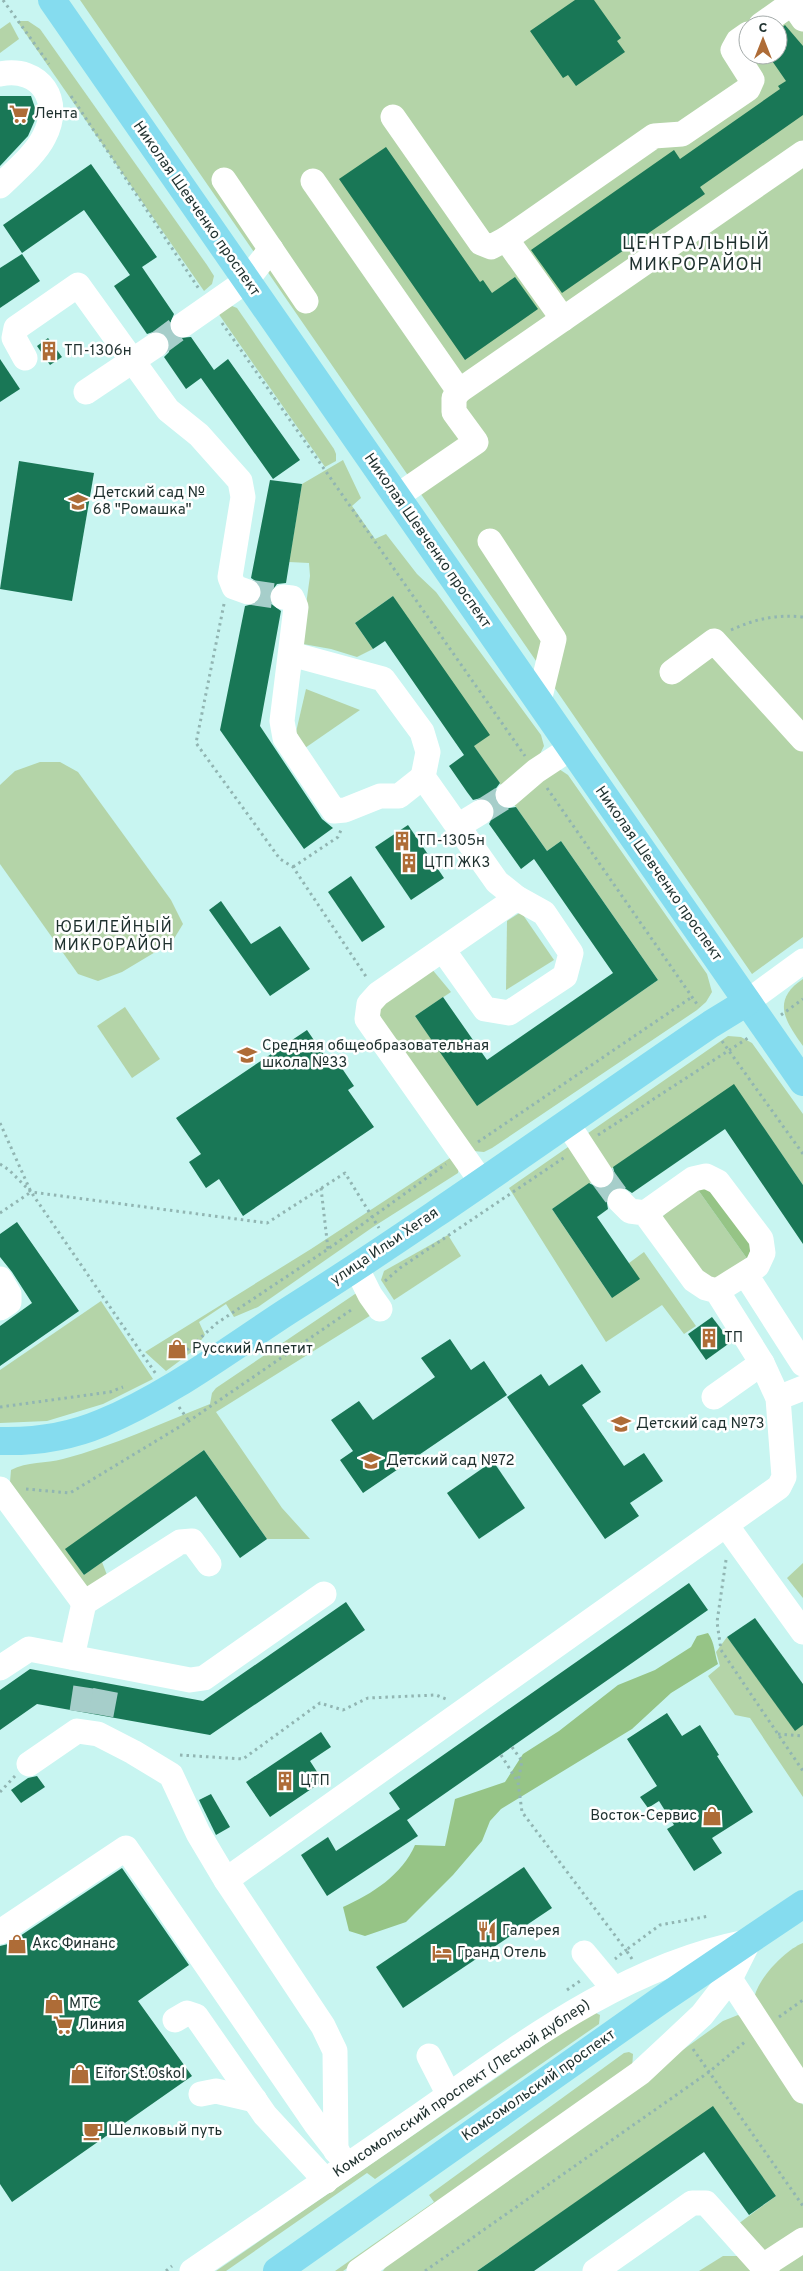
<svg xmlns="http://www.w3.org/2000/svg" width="803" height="2271" font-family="Overpass,sans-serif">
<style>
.green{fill:#b4d4a8;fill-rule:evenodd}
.forest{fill:#96c486}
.building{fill:#197756}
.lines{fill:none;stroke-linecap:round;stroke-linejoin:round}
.minor-tunnel{stroke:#a6ceca;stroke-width:25;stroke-dasharray:25 12;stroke-linecap:butt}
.path{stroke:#91b5b2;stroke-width:3;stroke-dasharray:2.5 4;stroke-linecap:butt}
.minor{stroke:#fff;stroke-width:25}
.major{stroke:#85dcef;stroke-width:28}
.labels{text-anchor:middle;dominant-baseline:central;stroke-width:5;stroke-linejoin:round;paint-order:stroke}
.poi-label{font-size:15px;fill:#1e302e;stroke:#fff;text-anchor:start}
.street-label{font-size:15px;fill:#1e302e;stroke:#fff}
.neighbourhood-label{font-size:16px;letter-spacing:1px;fill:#1e302e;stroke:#fff}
.quarter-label{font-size:18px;letter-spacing:1px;fill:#1e302e;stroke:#fff}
</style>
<rect width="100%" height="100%" fill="#c8f5f1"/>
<g class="green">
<path d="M80,0H803V937L752,974ZM748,25H778V55H748Z"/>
<path d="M17,21H28L40,29L207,265L214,276L212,284L204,291Z"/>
<path d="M10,22L19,39L0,53V29Z"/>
<path d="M232,306L237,308L334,449L336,454V461L325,467L218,313Z"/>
<path d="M343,460L361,498L352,506L375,539L386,534L417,574L436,592L541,735L544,746L538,758L503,788L474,746L393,596L355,623L373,649L357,657L331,649L303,644L301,641L310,576L309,563L289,562L302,484Z"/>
<path d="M306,689L360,710L305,748L296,732Z"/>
<path d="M40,762H60L78,772L171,900L183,924L172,942L122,972L98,981L78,974L0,864V785L15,771Z"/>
<path d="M556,767L568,775L707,974L712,992L706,1002L697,1010L492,1148L484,1152L473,1151L382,1021L378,1009L431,968L451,992L415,1016L478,1105L658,980L561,841L547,851L511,800Z"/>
<path d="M521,912L554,960L506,990L507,921Z"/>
<path d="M803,979V1046C785,1021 771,1000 803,979Z"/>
<path d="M125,1007L160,1059L132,1078L97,1026Z"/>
<path d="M728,1036L741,1037L752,1043L803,1114V1185L734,1085L552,1209L612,1298L629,1263L644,1252L696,1326L684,1334L662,1305L606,1342L509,1188Z"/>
<path d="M450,1158L459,1167L458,1173L373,1227L258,1307L234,1317L226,1304L199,1322L205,1335L193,1351L166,1371L145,1352L311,1249Z"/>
<path d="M696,1187L748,1260L724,1280L706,1278L664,1223L663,1216Z"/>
<path d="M448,1235L461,1256L394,1300L381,1280L384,1271Z"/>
<path d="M358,1292L376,1312L216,1412L282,1508L310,1539H267L204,1450L66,1549L84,1575L102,1562L107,1575L86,1590L10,1482L11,1470C27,1461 46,1464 63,1459C113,1446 162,1423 210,1404L212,1393L216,1388Z"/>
<path d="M101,1301L153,1379L103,1404L47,1421L0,1423V1370Z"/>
<path d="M803,1563V1598L787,1578Z"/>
<path d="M727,1637L795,1730L803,1725V1797L750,1718L735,1715L708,1676L720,1666L716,1652Z"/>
<path d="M803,1943V2076L754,2000C756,1980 785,1950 803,1943Z"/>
<path d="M596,2013L600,2015L599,2024L375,2179L367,2173L226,2271H216L589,2014Z"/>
<path d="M738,2015L747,2022L803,2105V2231L763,2253L734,2227L776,2196L713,2107L477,2271H383L390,2260L723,2021Z"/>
<path d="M629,2052L633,2054L632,2069L343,2271H335L434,2202L429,2195L624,2053Z"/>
<path d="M803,2250V2271H779L781,2265Z"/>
<path d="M723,2256H742L755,2271H699Z"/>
</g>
<g class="forest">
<path d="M706,1185L753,1239L748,1260L696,1187Z"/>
<path d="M708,1633C715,1643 714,1652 718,1664L671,1693L632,1729L501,1809L490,1821L482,1841L453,1875L406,1922L365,1936L349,1931L343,1907C372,1894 402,1875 415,1845L445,1846L455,1799L505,1782L523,1754L559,1731L618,1685L655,1670L691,1647L697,1636Z"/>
</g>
<g class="building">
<path d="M575,0H594L621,38L617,41L625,52L576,86L568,75L563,78L530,31Z"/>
<path d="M785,25L803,46V115L700,187L705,194L562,293L531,250L674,150L680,159L780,89L778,86L786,81L768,55H778V31Z"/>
<path d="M0,96H31L36,111L35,120L28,136L0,166Z"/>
<path d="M386,147L480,282L483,280L492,293L515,277L538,309L465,360L339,179Z"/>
<path d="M91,164L157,257L142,267L174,314L169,326L171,333L177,338L191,337L214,370L228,359L300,460L273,479L201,378L186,389L164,357L169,352L170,345L168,337L156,331L147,334L114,286L130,275L84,210L22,253L3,225Z"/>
<path d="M22,254L40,281L0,308V268Z"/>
<path d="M48,338L62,357L50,365L37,346Z"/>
<path d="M0,359L20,389L0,402Z"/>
<path d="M19,461L94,473L72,601L0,589Z"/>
<path d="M270,480L302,484L286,583L277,584L269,595L270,603L281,611L260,726L322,819L333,828L304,849L220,730L245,606L257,603L262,596L259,583L251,578Z"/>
<path d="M393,596L490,735L474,746L500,783L494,791L497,804L504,809L516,807L547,851L561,841L658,980L477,1106L415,1016L443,997L487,1060L613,973L534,859L521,869L489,824L495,812L493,804L481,798L473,800L467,792L449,766L464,755L385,641L373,649L355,623Z"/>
<path d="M408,825L444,878L411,900L375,847Z"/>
<path d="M351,876L385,927L362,942L328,892Z"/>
<path d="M221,901L251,944L280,926L310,969L270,996L209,910Z"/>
<path d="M307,1030L331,1065L337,1061L354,1086L348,1090L374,1127L243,1216L219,1179L206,1188L189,1162L201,1154L176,1118Z"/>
<path d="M734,1084L803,1185V1244L725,1129L632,1193L623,1187H616L610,1191L606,1198L608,1209L597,1217L640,1279L612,1298L552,1209L589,1183L601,1189L609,1187L615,1175L613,1167Z"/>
<path d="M17,1222L79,1311L0,1366V1326L32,1303L12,1272L0,1257V1234Z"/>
<path d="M712,1317L731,1342L706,1360L688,1334Z"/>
<path d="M450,1339L471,1370L484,1361L507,1395L363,1493L340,1460L353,1451L331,1420L359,1401L373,1420L435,1377L421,1358Z"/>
<path d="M582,1364L601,1392L582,1405L624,1466L644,1453L663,1481L630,1503L639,1516L605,1539L507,1397L541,1374L549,1386Z"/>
<path d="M204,1450L267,1539L240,1558L196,1496L84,1575L65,1549Z"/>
<path d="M493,1461L525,1508L479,1539L447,1493Z"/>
<path d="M689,1583L708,1610L407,1820L418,1836L327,1896L301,1855L328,1837L336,1851L400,1809L389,1793Z"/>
<path d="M346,1602L365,1630L210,1735L37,1704L0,1730V1690L30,1669L203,1701Z"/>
<path d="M755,1618L803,1684V1725L795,1731L727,1637Z"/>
<path d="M667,1713L682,1736L700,1725L719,1755L717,1756L753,1812L712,1838L722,1853L694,1871L667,1829L674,1825L659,1801L648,1808L640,1797L657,1786L627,1739Z"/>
<path d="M321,1732L331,1747L310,1761L323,1781L270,1817L246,1782Z"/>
<path d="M37,1776L45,1787L21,1803L11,1790L28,1778Z"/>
<path d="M211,1794L230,1827L216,1835L199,1800Z"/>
<path d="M524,1867L552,1908L403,2008L376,1967Z"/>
<path d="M122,1868L189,1965L138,2001L192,2076L12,2202L0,2184V1946L8,1944Z"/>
<path d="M713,2106L776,2196L749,2215L704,2152L534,2271H477Z"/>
</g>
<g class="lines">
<g class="minor-tunnel">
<path d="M156,345L183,325"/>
<path d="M248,592L283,597"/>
<path d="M481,812L508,795"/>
<path d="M601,1175L620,1201"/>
<path d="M82,1712L87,1679"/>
<path d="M101,1715L107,1683"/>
</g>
<g class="path">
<path d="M3,0L49,64"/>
<path d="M71,96L199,289"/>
<path d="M222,323L525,756"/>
<path d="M224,604L196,743L280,859L293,867L367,978"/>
<path d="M731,630C755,619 777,614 803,617"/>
<path d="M547,788L699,1007"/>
<path d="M293,867L338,837L341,830"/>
<path d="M781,1015L803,999"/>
<path d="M722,1041L803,1154"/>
<path d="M0,1123L31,1192L156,1374"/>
<path d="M598,1135L748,1038"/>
<path d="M478,1142L692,997"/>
<path d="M0,1164L9,1170L31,1192L267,1223L345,1173L379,1228"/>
<path d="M321,1188L328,1249"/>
<path d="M0,1213L31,1192"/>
<path d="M385,1281L400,1268L565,1157"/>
<path d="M187,1350L217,1323L328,1249L446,1164"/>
<path d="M0,1407L110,1392L123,1387"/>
<path d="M179,1407L189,1421"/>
<path d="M26,1489L70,1493L189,1421L354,1308"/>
<path d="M726,1560L717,1622L721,1650L803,1771"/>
<path d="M778,1734L803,1736"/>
<path d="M512,1747L522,1761L518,1782"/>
<path d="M180,1755L243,1759L320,1703L343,1710L368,1698L436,1695L446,1699"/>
<path d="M501,1755L518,1782L522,1812L626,1950L615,1959"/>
<path d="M0,1792L15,1776"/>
<path d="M632,1959L626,1950L660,1925L709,1916"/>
<path d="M567,1990L580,1981"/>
<path d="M779,2017L803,2000"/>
<path d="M693,2049L803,2206"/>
<path d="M166,2271L172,2266"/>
<path d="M425,2271L709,2072L746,2041"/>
</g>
<g class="minor">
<path d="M761,25L792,3L803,19"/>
<path d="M0,74C41,66 63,101 44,137C35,155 14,172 0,186"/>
<path d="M393,117L481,243L491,247L506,239L654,136L682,134L748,89L752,80L733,50L738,41L748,34"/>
<path d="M224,180L306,301"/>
<path d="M313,181L459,391"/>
<path d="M506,239L563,319"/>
<path d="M183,325L246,281L271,249"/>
<path d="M25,358L14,338L16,328L78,285L168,410L199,435L240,481L243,497L230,577L234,587L248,592"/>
<path d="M86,392L156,345"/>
<path d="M396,497L476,442L454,412V398L459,391L803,153"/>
<path d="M490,541L554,639L539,701"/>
<path d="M283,597L292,598L296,607L282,721L285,738L334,811L345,810L380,796H399L423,777"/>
<path d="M291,654L383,679L422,732L428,752L423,777L497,882L517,898L544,913L571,953L565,976L509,1013L485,1009L443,950"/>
<path d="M672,672L714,641L803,739"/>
<path d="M508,795L536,771L571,748"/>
<path d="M458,826L481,812"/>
<path d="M747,1002L803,961"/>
<path d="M567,1123L601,1175"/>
<path d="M481,1181L367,1019L369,1004L378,994L517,898"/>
<path d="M645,1213L693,1179L706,1176L718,1182L761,1239L763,1253L757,1266L717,1291"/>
<path d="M356,1267L370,1295L380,1309"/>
<path d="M746,1275L803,1364"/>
<path d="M0,1279L9,1294V1302L0,1308"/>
<path d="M714,1397L762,1363"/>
<path d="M778,1398L803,1388"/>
<path d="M0,1489L84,1603L180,1542L192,1541L209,1564"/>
<path d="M726,1525L803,1632"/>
<path d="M72,1657L84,1603"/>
<path d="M0,1668L29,1649L190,1680L204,1678L324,1594"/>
<path d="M29,1764L77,1731L98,1734L133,1752L171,1775L198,1833L226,1880L323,2026L335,2051L336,2151"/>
<path d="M226,1880L779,1487L784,1477L778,1398L762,1363L717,1291L706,1288L694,1280L645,1213L630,1211L620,1201"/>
<path d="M0,1932L126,1848L315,2123L339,2154"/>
<path d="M584,1953L614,1989"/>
<path d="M730,1979L803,2091"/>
<path d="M175,2020L187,2013L196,2016L265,2115L326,2181"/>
<path d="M429,2056L449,2095"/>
<path d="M201,2094L216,2091L255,2100"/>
<path d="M763,2266L803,2240"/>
<path d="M192,2271C266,2221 340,2171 413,2120C517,2048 620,1967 746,1942"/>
<path d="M359,2271L640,2073L702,2015L730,1979L749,1941"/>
<path d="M595,2271L692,2203H706L767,2271"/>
</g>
<g class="major">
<path d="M52,0L803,1082"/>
<path d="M0,1441C36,1442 69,1437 102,1423C169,1395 228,1350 288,1311C432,1220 570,1120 711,1024L747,1002"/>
<path d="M277,2271L661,2000L803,1904"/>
</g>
</g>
<defs>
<symbol id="supermarket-bare" viewBox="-9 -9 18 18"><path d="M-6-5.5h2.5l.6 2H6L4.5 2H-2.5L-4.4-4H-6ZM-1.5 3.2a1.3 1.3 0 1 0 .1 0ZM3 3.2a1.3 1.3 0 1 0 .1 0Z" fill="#ae6c37" stroke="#fff" stroke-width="2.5" paint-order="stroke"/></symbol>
<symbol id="building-bare" viewBox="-9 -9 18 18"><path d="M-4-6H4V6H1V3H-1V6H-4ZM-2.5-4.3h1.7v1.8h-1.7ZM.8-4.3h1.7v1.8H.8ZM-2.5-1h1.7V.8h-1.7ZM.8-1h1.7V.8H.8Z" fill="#ae6c37" stroke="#fff" stroke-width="2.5" paint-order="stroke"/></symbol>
<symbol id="school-bare" viewBox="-9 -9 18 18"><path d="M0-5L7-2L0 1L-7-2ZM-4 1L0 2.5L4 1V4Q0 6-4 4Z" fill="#ae6c37" stroke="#fff" stroke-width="2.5" paint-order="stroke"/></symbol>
<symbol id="shop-bare" viewBox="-9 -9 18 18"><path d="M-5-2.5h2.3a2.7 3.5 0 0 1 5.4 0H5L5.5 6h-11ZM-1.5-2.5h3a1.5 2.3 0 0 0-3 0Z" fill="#ae6c37" stroke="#fff" stroke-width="2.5" paint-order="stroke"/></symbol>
<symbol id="restaurant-bare" viewBox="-9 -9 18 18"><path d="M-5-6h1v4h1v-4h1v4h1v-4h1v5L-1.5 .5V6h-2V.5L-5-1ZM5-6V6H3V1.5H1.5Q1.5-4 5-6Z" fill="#ae6c37" stroke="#fff" stroke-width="2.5" paint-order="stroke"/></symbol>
<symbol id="hotel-bare" viewBox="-9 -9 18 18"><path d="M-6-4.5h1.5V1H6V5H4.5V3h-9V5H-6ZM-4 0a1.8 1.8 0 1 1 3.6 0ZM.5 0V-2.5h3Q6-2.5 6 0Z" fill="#ae6c37" stroke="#fff" stroke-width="2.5" paint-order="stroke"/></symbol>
<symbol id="cafe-bare" viewBox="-9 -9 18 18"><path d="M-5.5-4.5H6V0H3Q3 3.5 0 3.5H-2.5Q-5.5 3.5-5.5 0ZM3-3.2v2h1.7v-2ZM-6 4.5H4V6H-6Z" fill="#ae6c37" stroke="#fff" stroke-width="2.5" paint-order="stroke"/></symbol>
</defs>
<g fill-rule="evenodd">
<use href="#supermarket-bare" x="5" y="100" width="28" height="28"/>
<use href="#building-bare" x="35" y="337" width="28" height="28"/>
<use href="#school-bare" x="64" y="488" width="28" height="28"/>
<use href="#building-bare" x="388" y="827" width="28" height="28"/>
<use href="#building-bare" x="395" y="849" width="28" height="28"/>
<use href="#school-bare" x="233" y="1041" width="28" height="28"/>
<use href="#building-bare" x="695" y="1324" width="28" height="28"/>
<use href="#shop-bare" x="163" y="1335" width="28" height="28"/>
<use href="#school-bare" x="607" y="1410" width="28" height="28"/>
<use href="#school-bare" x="357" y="1447" width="28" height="28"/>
<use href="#building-bare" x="271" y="1767" width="28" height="28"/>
<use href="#shop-bare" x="698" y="1802" width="28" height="28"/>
<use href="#restaurant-bare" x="473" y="1917" width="28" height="28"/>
<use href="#shop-bare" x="3" y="1930" width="28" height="28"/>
<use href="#hotel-bare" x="428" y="1939" width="28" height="28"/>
<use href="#shop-bare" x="40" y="1990" width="28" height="28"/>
<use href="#supermarket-bare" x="49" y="2011" width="28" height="28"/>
<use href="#shop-bare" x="66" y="2060" width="28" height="28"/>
<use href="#cafe-bare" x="79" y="2117" width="28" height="28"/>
</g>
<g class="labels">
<g class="poi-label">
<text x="34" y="114">Лента</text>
<text x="64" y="351">ТП-1306н</text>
<text x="93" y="493">Детский сад №<tspan x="93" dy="17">68 "Ромашка"</tspan></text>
<text x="417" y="841">ТП-1305н</text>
<text x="424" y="863">ЦТП ЖК3</text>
<text x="262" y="1046">Средняя общеобразовательная<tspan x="262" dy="17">школа №33</tspan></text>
<text x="724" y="1338">ТП</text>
<text x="192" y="1349">Русский Аппетит</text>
<text x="636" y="1424">Детский сад №73</text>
<text x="386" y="1461">Детский сад №72</text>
<text x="300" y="1781">ЦТП</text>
<text x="697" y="1816" text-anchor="end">Восток-Сервис</text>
<text x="502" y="1931">Галерея</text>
<text x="32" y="1944">Акс Финанс</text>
<text x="457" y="1953">Гранд Отель</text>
<text x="69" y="2004">МТС</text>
<text x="78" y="2025">Линия</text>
<text x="95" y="2074">Eifor St.Oskol</text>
<text x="108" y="2131">Шелковый путь</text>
</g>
<g class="street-label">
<text transform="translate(196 209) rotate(55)">Николая Шевченко проспект</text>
<text transform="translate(427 541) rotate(55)">Николая Шевченко проспект</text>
<text transform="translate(658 874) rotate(55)">Николая Шевченко проспект</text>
<text transform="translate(385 1247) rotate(-34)">улица Ильи Хегая</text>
<text transform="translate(539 2086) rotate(-35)">Комсомольский проспект</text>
<text transform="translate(462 2089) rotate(-34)">Комсомольский проспект (Лесной дублер)</text>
</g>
<g class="neighbourhood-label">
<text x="114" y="928">ЮБИЛЕЙНЫЙ<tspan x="114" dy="18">МИКРОРАЙОН</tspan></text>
</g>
<g class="quarter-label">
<text x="696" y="244">ЦЕНТРАЛЬНЫЙ<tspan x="696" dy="21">МИКРОРАЙОН</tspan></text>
</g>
</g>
<g transform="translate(763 40)"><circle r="24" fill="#ffffff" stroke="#a5acab"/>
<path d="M0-4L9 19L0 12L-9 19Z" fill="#ae6c37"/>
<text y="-8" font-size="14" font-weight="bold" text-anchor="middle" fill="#1e302e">С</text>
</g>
</svg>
